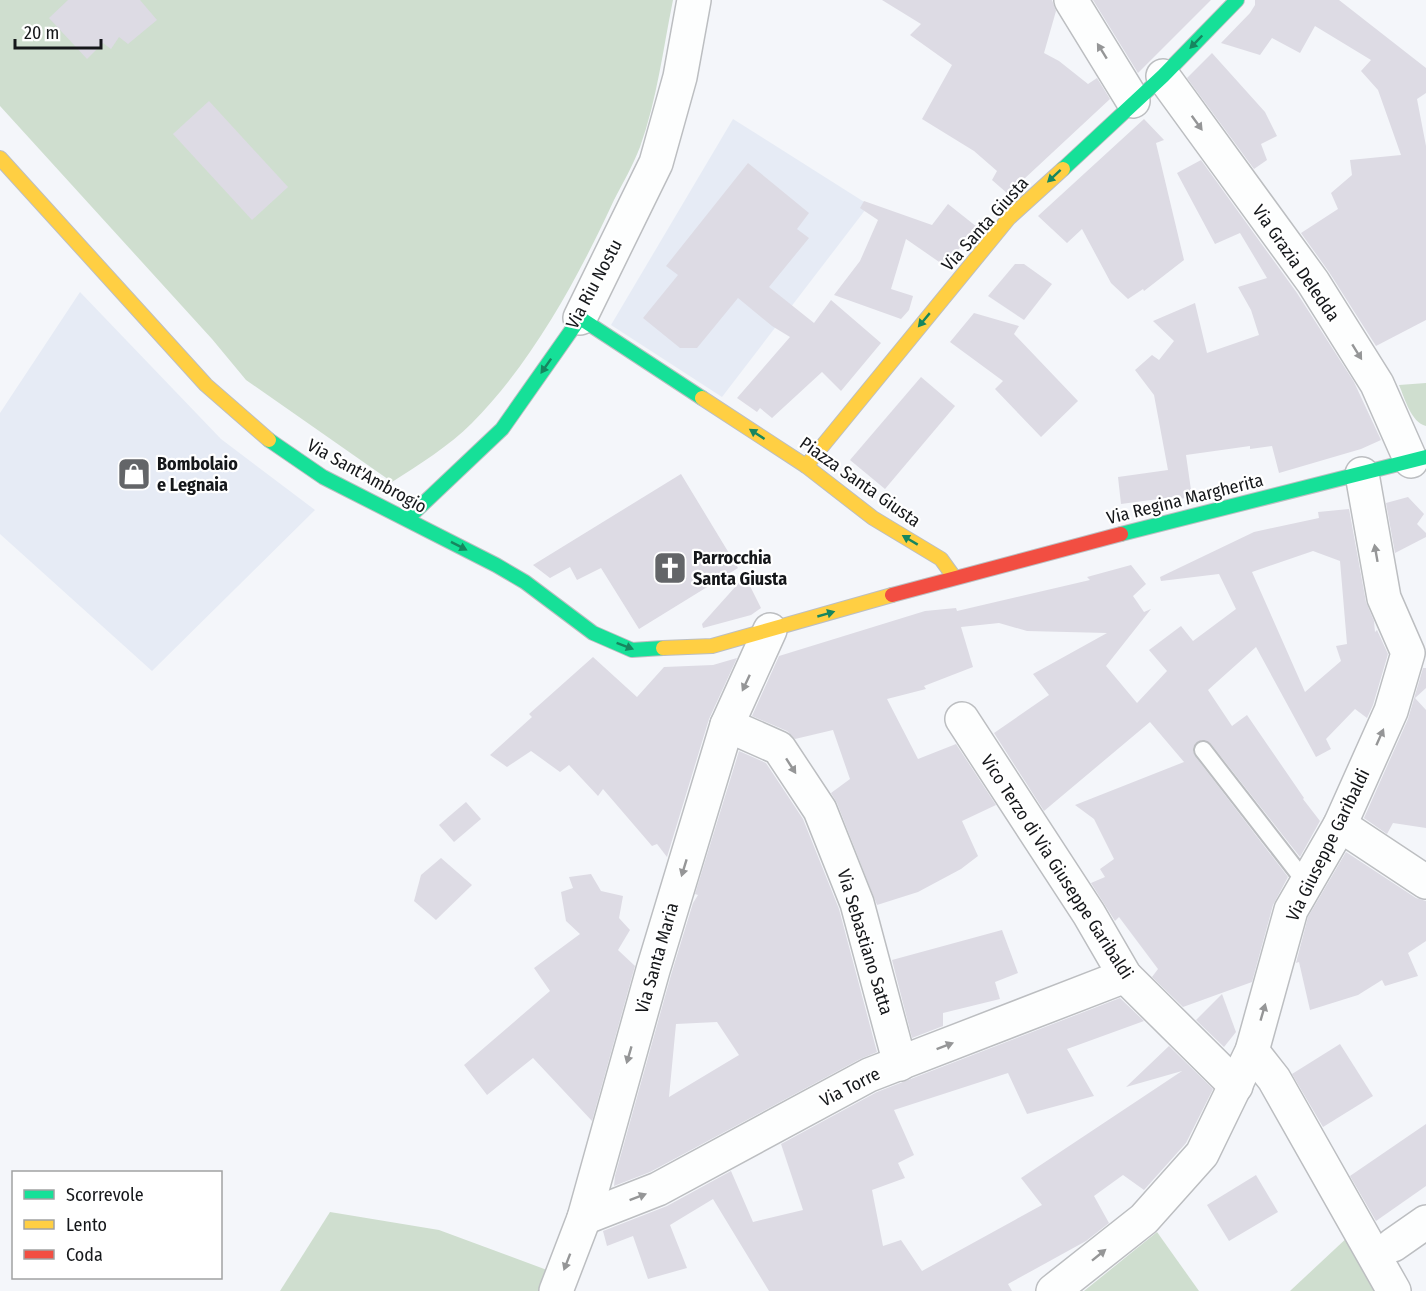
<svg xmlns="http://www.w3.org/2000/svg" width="1426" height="1291" font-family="'Fira Sans Condensed',sans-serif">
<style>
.built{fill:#e6ebf5}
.green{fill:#cfdecf}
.building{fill:#dddbe4;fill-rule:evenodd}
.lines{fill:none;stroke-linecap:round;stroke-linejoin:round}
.lane-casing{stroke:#bcbec1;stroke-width:20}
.street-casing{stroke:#bcbec1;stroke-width:36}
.fast-casing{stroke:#bcbec1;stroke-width:16}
.slow-casing{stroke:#bcbec1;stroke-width:16}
.jam-casing{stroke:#bcbec1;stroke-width:16}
.lane{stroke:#fdfefe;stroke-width:16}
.street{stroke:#fdfefe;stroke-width:33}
.fast{stroke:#16e098;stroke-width:14}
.slow{stroke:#ffcf43;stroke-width:14}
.jam{stroke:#f24e42;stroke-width:14}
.oneway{fill:#16865f}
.oneway2{fill:#959697}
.labels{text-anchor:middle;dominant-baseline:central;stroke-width:4.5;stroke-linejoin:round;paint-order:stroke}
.street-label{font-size:18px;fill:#15171a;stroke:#fff}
.poi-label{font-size:18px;font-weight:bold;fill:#15171a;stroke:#fff;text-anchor:start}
</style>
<rect width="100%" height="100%" fill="#f4f6fa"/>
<g class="built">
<path d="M733,119L869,205L722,397L611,325Z"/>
<path d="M80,292L221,439L315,510L152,671L0,534V413Z"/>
</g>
<g class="green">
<path d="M0,0H673C663,49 657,100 640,147C633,165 623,183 614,200C579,276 532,363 472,423C449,446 420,464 392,482L246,380L212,339L0,106Z"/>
<path d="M1426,383V426C1411,422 1405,399 1399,385Z"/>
<path d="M330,1212L439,1230L547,1270L539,1291H280Z"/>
<path d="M1157,1232L1199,1291H1084Z"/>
<path d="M1350,1235L1383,1291H1290Z"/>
</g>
<g class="building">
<path d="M68,0H140L157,20L128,44L119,37L111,49L103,43L87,59L49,18Z"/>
<path d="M882,0H1052L1056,11L1044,53L1059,61L1088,84L1097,78L1110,99L1008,194L992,180L997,171L974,151L922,119L952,65L910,35L921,24Z"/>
<path d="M1093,0H1211L1138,73Z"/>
<path d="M1255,0H1339L1426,68V93L1417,99L1426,146V320L1376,346L1329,272L1301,233L1338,209L1331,193L1352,175L1350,160L1401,155L1378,90L1361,71L1371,60L1315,26L1300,53L1272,38L1260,55L1221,43L1250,13L1255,5Z"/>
<path d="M1212,53L1265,112L1277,136L1261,144L1267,160L1254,169L1187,78Z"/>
<path d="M209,101L288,187L252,220L173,134Z"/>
<path d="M1144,119L1164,140L1156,143L1184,260L1144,291L1143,289L1128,299L1111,283L1082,229L1067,243L1038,216Z"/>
<path d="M1201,160L1297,293L1354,382L1381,440L1361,449L1279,473L1272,446L1250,449V446L1186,455L1192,497L1173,500V497L1121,504L1118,477L1168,470L1154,395L1135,370L1152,355L1159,360L1174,341L1153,321L1195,303L1207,353L1259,335L1251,310L1238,287L1267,278L1240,233L1215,244L1177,173Z"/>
<path d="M748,163L809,213L797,229L809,238L769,287L814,323L831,300L881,343L841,391L822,372L772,418L760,408L757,412L737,398L790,337L772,326L738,298L697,348H680L643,318L678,275L666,266Z"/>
<path d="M864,201L932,225L948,204L977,227L945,266L906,239L891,289L913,296L909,310L901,319L834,295L860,261L878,220L860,208Z"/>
<path d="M1015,264H1024L1052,284L1024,320L988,296Z"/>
<path d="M974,313L1019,326L1014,334L1078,401L1041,437L995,389L1003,381L950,342Z"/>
<path d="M921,377L955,406L885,489L850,460Z"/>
<path d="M681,474L738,568L639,629L601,568L577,580L570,567L550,578L533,565Z"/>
<path d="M1408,497L1424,514L1417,524L1426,533V537L1395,553L1386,503Z"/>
<path d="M1349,509L1366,602L1374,621L1375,632L1377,630L1388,654L1373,705L1367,718L1355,709L1326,739L1331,749L1316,757L1256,647L1208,690L1232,726L1247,715L1304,798L1303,799L1320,821L1300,857L1211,744L1202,740L1194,746L1193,751L1195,756L1288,877L1273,905L1252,982L1183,1007L1152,977L1158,969L1119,917L1115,921L1091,883L1105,877L1100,869L1114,859L1094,819L1075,805L1184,762L1150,722L1044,811L994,733L1049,695L1033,674L1107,633L1027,631L999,623L961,627L973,667L924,686L926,689L887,699L918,759L956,744L996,805L962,821L978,856L961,869L918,892L877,905L837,803L831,793L850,779L833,730L795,739L787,731L752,716L779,656L925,611L956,608L957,611L1090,580L1087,577L1131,565L1146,584L1133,596L1144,612L1151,609L1106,666L1137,703L1167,671L1149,650L1181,626L1193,641L1236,609L1219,574L1161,581L1160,577L1254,532L1319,518L1318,512ZM1313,551L1340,561L1347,644L1336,646L1341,661L1305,692L1252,572Z"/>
<path d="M745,576L761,608L751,615L703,628L702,624Z"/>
<path d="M593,657L637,697L664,667L713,665L737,658L709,719L667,857L657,844L652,846L603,789L598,796L569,765L560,772L531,751L507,767L490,755L532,717L529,714Z"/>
<path d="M1423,668H1426V688L1415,698L1426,710V828L1393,823L1387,834L1364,818L1408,719Z"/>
<path d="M739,751L766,763L803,819L839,909L877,1052L860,1059L650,1172L614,1186L615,1176L671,975L693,903L698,895L695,894ZM717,1022L739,1055L669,1097L676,1024Z"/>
<path d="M466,802L481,819L454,842L439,825Z"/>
<path d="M1346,852L1416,898L1426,901V941L1408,953L1418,976L1385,986L1382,980L1358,995L1310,1010L1299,962L1296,963L1308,917Z"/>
<path d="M441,858L472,885L436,920L414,901L421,875Z"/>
<path d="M591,874L601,891L623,896L619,918L630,930L618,950L635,966L592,1121L533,1058L487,1095L464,1065L550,991L534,968L580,934L566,921L561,892L573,888L569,877Z"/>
<path d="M1002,930L1018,973L995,982L1000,999L943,1013V1026L912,1038L892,960Z"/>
<path d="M1222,994L1236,1032L1224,1047L1196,1020Z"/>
<path d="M1120,998L1144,1021L1067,1049L1094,1096L1027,1114L1008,1073L894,1110L914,1155L898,1163L905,1178L872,1190L883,1246L901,1240L922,1271L1042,1205L1021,1178L1182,1071L1126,1087L1169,1046L1213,1089L1186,1143L1144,1190L1123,1175L1094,1196L1109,1223L1086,1241L1008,1284L1012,1291H769L713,1199L670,1225L687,1268L648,1279L633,1236L607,1246L603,1231L667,1206L731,1171L753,1222L803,1210L781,1144L877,1092Z"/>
<path d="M1340,1044L1373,1096L1323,1127L1292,1074Z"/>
<path d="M1426,1124V1186L1376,1221L1350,1176Z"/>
<path d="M1256,1175L1278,1212L1229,1241L1207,1205Z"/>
</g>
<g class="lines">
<defs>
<path id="lane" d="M1203,750L1307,884"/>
<g id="street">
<path d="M1071,0L1133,101"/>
<path d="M1163,76L1313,282L1377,384L1411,461"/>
<path d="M580,318L656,163L680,77L694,0"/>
<path d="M962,719L1089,914L1125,976L1236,1086"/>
<path d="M727,725L779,748L820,810L857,903L900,1064"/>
<path d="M1340,825L1426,882"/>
<path d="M1252,1051L1274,1079L1394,1291"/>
<path d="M584,1218L658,1189L869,1075L1125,976"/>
<path d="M1393,1245L1426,1222"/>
<path d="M556,1291L584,1218L653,970L727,725L770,630"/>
<path d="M1053,1291L1144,1219L1202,1154L1252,1051L1291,910L1340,825L1391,711L1408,653L1384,598L1362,474"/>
</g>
<g id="fast">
<path d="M1063,169L1163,76L1237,0"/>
<path d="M269,440L323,477L496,565L525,582L593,633L632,650L663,648"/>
<path d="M407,519L502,429L580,318L702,398"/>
<path d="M1121,534L1426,457"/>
</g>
<g id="slow">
<path d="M0,158L206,385L269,440"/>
<path d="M702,398L806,466L873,518L941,559L954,577"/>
<path d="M806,466L1009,218L1063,169"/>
<path d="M663,648L712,646L892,595"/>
</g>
<path id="jam" d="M892,595L1121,534"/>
</defs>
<use href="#lane" class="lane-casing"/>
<use href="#street" class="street-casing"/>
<use href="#fast" class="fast-casing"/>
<use href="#slow" class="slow-casing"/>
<use href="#jam" class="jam-casing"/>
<use href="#lane" class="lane"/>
<use href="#street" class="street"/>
<use href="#fast" class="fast"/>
<use href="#slow" class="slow"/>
<use href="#jam" class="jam"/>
</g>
<defs><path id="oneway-solid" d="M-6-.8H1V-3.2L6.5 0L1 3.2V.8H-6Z" transform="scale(1.5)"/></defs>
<g class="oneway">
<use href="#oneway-solid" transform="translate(1196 42) rotate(134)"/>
<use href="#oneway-solid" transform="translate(1054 176) rotate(137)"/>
<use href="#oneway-solid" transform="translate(924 320) rotate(130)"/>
<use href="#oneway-solid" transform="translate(546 366) rotate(125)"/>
<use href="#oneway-solid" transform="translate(757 434) rotate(-147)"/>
<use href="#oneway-solid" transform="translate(910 540) rotate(-149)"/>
<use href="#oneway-solid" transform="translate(459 546) rotate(27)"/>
<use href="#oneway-solid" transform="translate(826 614) rotate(-16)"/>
<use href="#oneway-solid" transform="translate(625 646) rotate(21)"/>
</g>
<g class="oneway2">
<use href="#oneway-solid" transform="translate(1102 51) rotate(-122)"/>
<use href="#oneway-solid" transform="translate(1197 123) rotate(54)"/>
<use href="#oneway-solid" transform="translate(1357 352) rotate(58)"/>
<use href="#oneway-solid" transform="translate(1376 553) rotate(-100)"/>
<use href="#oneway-solid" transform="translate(746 683) rotate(115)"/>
<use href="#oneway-solid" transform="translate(1380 737) rotate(-66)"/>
<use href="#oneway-solid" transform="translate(791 766) rotate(57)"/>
<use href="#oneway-solid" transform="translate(684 868) rotate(107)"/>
<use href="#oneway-solid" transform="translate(1263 1012) rotate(-74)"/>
<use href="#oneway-solid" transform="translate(945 1046) rotate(-21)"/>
<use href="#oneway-solid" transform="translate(629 1055) rotate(106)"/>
<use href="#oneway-solid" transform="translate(638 1197) rotate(-21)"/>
<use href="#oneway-solid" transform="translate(1099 1255) rotate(-39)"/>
<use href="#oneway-solid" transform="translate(567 1262) rotate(111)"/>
</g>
<defs>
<symbol id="shop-square" viewBox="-11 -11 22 22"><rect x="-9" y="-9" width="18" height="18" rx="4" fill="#636568" stroke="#fff"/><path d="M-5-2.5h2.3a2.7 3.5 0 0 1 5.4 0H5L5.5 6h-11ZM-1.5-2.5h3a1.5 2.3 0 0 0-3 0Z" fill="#fff"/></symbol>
<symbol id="church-square" viewBox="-11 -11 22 22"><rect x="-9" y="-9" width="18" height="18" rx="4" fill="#636568" stroke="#fff"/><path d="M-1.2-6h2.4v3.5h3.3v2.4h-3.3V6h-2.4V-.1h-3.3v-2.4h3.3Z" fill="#fff"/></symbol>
</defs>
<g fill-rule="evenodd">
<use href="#shop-square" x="115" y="455" width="38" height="38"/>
<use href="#church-square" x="651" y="549" width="38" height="38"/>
</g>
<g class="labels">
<g class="street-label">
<text transform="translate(985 224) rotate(-48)">Via Santa Giusta</text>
<text transform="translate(1296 263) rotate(55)">Via Grazia Deledda</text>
<text transform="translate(594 284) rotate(-62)">Via Riu Nostu</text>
<text transform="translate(367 476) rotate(29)">Via Sant'Ambrogio</text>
<text transform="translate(860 482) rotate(35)">Piazza Santa Giusta</text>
<text transform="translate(1185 499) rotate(-14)">Via Regina Margherita</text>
<text transform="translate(1328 845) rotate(-64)">Via Giuseppe Garibaldi</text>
<text transform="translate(1057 867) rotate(57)">Vico Terzo di Via Giuseppe Garibaldi</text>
<text transform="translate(865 942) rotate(73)">Via Sebastiano Satta</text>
<text transform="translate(657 958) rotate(-74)">Via Santa Maria</text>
<text transform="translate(850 1087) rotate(-27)">Via Torre</text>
</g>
<g class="poi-label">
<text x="157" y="464">Bombolaio<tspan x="157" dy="21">e Legnaia</tspan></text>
<text x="693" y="558">Parrocchia<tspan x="693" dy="21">Santa Giusta</tspan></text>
</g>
</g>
<rect x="12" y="1171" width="210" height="108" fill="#ffffff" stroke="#a1a2a3" stroke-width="1.5"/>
<rect x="24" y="1190" width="30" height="9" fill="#16e098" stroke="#a1a2a3" stroke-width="1.5"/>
<text x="66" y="1201" font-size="18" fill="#15171a">Scorrevole</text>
<rect x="24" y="1220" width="30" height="9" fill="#ffcf43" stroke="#a1a2a3" stroke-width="1.5"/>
<text x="66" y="1231" font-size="18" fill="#15171a">Lento</text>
<rect x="24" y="1250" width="30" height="9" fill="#f24e42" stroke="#a1a2a3" stroke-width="1.5"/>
<text x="66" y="1261" font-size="18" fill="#15171a">Coda</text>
<path d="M15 39v9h86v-9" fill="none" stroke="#15171a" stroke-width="3"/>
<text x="24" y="39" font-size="18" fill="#15171a" stroke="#ffffff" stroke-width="4.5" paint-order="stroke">20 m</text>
</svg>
